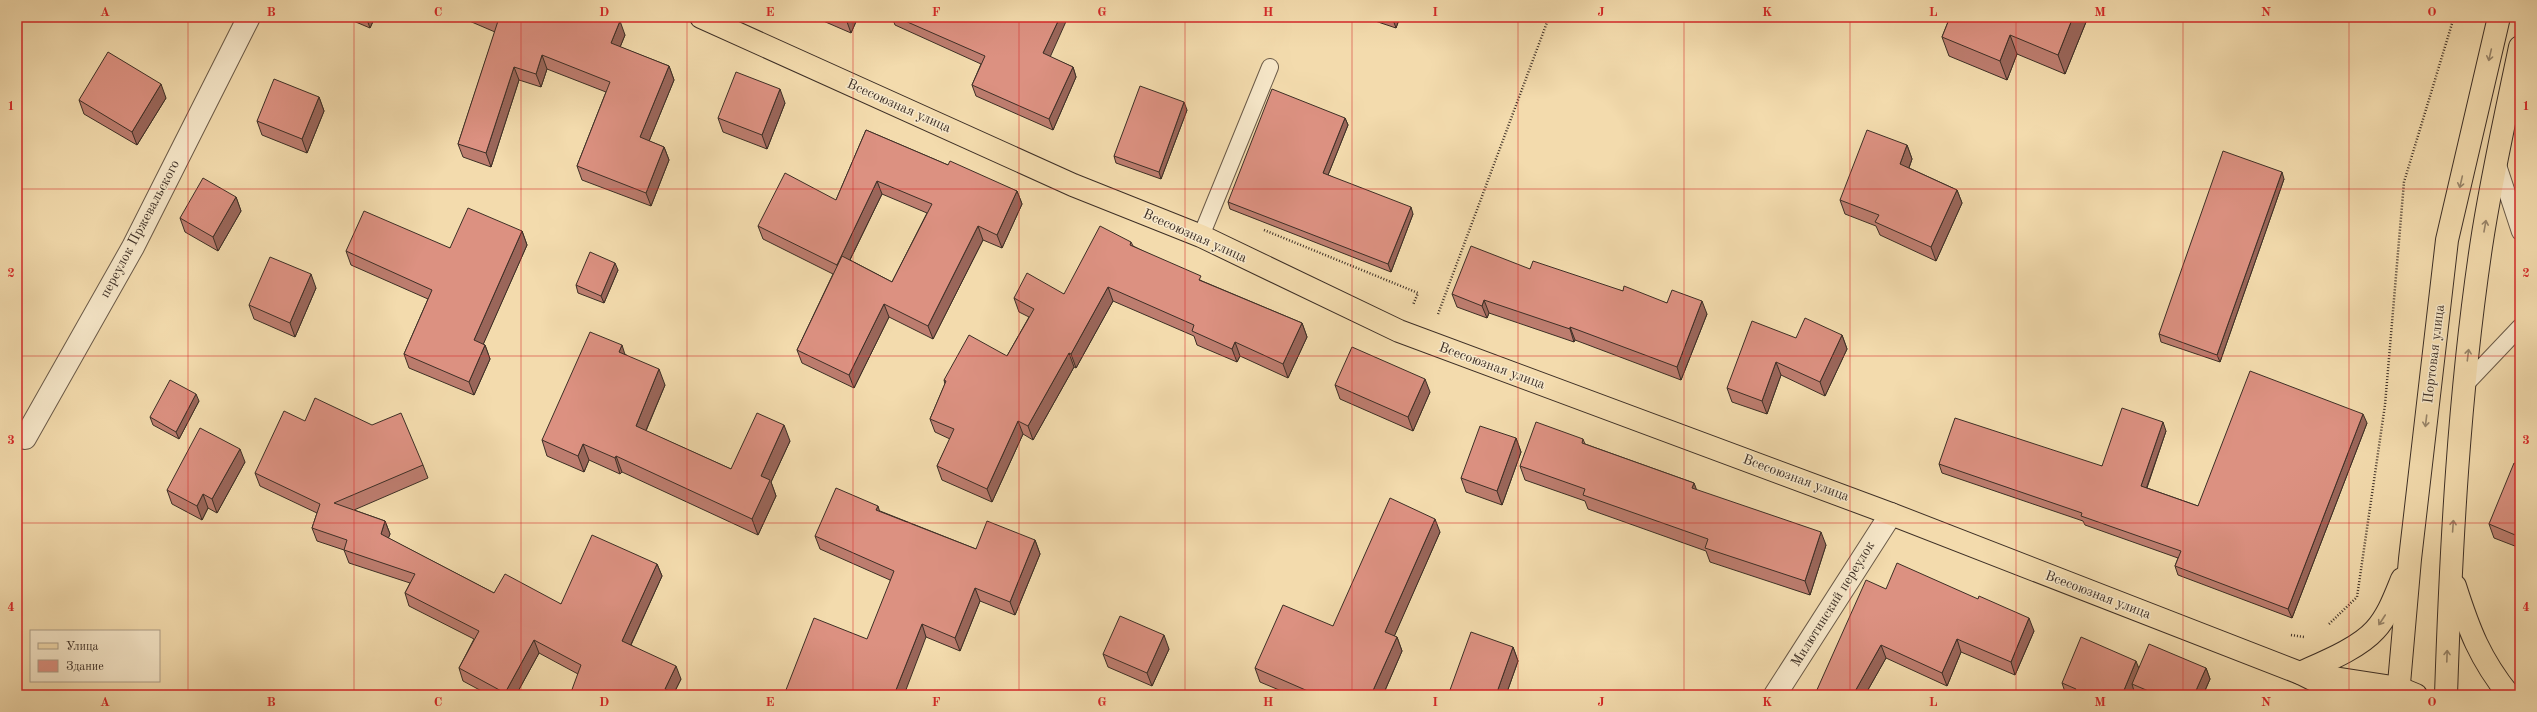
<svg xmlns="http://www.w3.org/2000/svg" width="2537" height="712" font-family="'Old Standard TT',serif">
<style>
.lines{fill:none;stroke-linecap:round;stroke-linejoin:round}
.service-casing{stroke:#6a5a48;stroke-width:18}
.minor-casing{stroke:#6a5a48;stroke-width:24}
.primary-casing{stroke:#3d2f26;stroke-width:24}
.trunk-casing{stroke:#3d2f26;stroke-width:24}
.path{stroke:#3d2f26;stroke-width:2.5;stroke-dasharray:1 2;stroke-linecap:butt}
.service{stroke:#f7e8ca;stroke-width:16}
.minor{stroke:#f7e8ca;stroke-width:22}
.primary{stroke:#f3dbad;stroke-width:22}
.trunk{stroke:#f3dbad;stroke-width:22}
.wall{fill:#bd7d6f;stroke:#3d2f26;fill-rule:evenodd}
.shaded-wall{fill:#9a665a;stroke:#3d2f26}
.building{fill:#dc9181;stroke:#3d2f26}
.oneway{stroke:#98856a}
.grid{fill:none;stroke:#d62828;stroke-width:1;stroke-opacity:0.55}
.labels{text-anchor:middle;dominant-baseline:central;stroke-width:3;stroke-linejoin:round;paint-order:stroke}
.street-label{font-size:14px;fill:#3d2f26;stroke:#f7e8ca}
.neatline{fill:none;stroke:#d62828;stroke-width:1.5}
.grid-label{font-size:13px;text-anchor:middle;font-weight:bold;fill:#d62828}
</style>
<rect width="100%" height="100%" fill="#f3dbad"/>
<filter id="stains"><feTurbulence type="fractalNoise" baseFrequency=".005" numOctaves="4"/><feColorMatrix values="0 0 0 0 .2 0 0 0 0 .09 0 0 0 0 .02 0 0 0 .5 -.17"/></filter>
<radialGradient id="worn" r=".72"><stop offset=".6" stop-color="#630" stop-opacity="0"/><stop offset="1" stop-color="#630" stop-opacity=".3"/></radialGradient>
<g class="lines">
<defs>
<g id="service">
<path d="M2497,162L2520,232"/>
<path d="M1201,236L1270,67"/>
<path d="M2464,386L2520,327"/>
</g>
<g id="minor">
<path d="M25,438L133,247L249,17"/>
<path d="M1775,695L1891,514"/>
</g>
<g id="primary">
<path d="M2455,586C2469,630 2480,659 2509,695"/>
<path d="M2300,673C2322,663 2358,649 2375,630C2388,616 2395,596 2402,579"/>
<path d="M2398,695L2410,559L2447,240L2499,17"/>
<path d="M2446,695C2451,545 2459,395 2481,247C2491,180 2506,114 2520,47"/>
</g>
<g id="trunk">
<path d="M701,17L1073,185L1201,236L1399,331L1891,514L2300,673L2344,695"/>
<path d="M2321,676L2399,688L2416,695"/>
</g>
</defs>
<use href="#service" class="service-casing"/>
<use href="#minor" class="minor-casing"/>
<use href="#primary" class="primary-casing"/>
<use href="#trunk" class="trunk-casing"/>
<g class="path">
<path d="M1264,230L1418,293L1413,305"/>
<path d="M1438,314L1549,17"/>
<path d="M2329,624L2357,597L2385,405L2404,182L2454,17"/>
<path d="M2291,635L2304,637"/>
</g>
<use href="#service" class="service"/>
<use href="#minor" class="minor"/>
<use href="#primary" class="primary"/>
<use href="#trunk" class="trunk"/>
</g>
<g class="wall">
<path d="M344,17H375L370,28Z"/>
<path d="M460,17H609L625,35L620,47L669,66L674,80L649,141L664,147L669,160L651,206L582,180L577,166L606,92L547,69L541,87L519,80L491,167L463,157L458,144L495,32Z"/>
<path d="M814,17H858L851,33Z"/>
<path d="M892,17H1013L1050,57L1073,67L1076,77L1053,130L976,96L972,85L981,64L895,25Z"/>
<path d="M1363,17H1400L1396,28Z"/>
<path d="M1950,17H2088L2065,74L2017,54L2007,80L1949,56L1942,37Z"/>
<path d="M319,97L324,111L307,153L262,135L257,121Z"/>
<path d="M166,98L137,145L84,114L79,100Z"/>
<path d="M785,103L767,149L723,132L718,118Z"/>
<path d="M1187,110L1161,179L1116,163L1114,156Z"/>
<path d="M1345,118L1348,125L1328,175L1413,214L1391,272L1230,209L1228,202Z"/>
<path d="M866,130L948,165L1017,191L1022,204L1002,248L983,240L933,339L889,317L854,388L802,363L797,350L833,274L763,239L758,226L836,200ZM882,194L927,213L892,282L850,260Z"/>
<path d="M1907,145L1912,159L1909,168L1957,190L1962,203L1936,261L1880,235L1876,226L1845,214L1840,200Z"/>
<path d="M2284,179L2220,362L2161,342L2159,334Z"/>
<path d="M236,197L241,211L218,251L185,232L180,218Z"/>
<path d="M522,231L527,245L483,344L485,345L490,359L474,395L409,368L404,354L428,299L351,265L346,251L450,248Z"/>
<path d="M1131,242L1133,246L1202,281L1302,323L1307,337L1288,378L1240,356L1237,362L1197,345L1194,336L1113,301L1076,368L1074,367L1033,440L1023,434L992,502L942,480L937,466L950,439L935,432L930,419L945,384L944,380L1007,356L1029,317L1019,312L1014,298L1064,294Z"/>
<path d="M1530,269L1623,291L1707,314L1681,380L1575,340L1574,342L1489,313L1487,318L1457,307L1452,294Z"/>
<path d="M618,270L604,303L578,293L576,285Z"/>
<path d="M316,288L295,337L254,319L249,305Z"/>
<path d="M1842,335L1847,349L1825,396L1781,375L1767,414L1732,402L1727,388L1796,338Z"/>
<path d="M625,354L665,385L646,431L731,469L790,441L771,482L776,496L758,535L622,472L620,474L589,460L584,472L547,456L542,440Z"/>
<path d="M1335,385L1430,392L1413,431L1340,399Z"/>
<path d="M199,401L179,439L153,425L150,417Z"/>
<path d="M305,421L423,465L428,478L354,510L385,521L390,534L388,538L494,593L561,604L657,564L662,576L631,645L681,679L674,693L578,674L539,653L516,695H489L463,681L459,668L474,639L409,606L405,593L410,583L349,563L344,550L317,541L312,528L317,513L260,486L255,473Z"/>
<path d="M2367,423L2292,618L2178,575L2175,566L2178,558L2085,525L2083,521L1942,473L1939,464L2102,466L2166,431L2147,488L2198,506Z"/>
<path d="M1516,438L1521,452L1502,505L1466,492L1461,478Z"/>
<path d="M1583,439L1585,444L1694,483L1696,490L1826,545L1810,595L1710,562L1706,551L1588,509L1585,501L1525,480L1520,466Z"/>
<path d="M245,462L217,513L208,508L202,520L172,504L167,490Z"/>
<path d="M2520,465V548L2494,538L2489,524Z"/>
<path d="M880,511L976,549L1035,540L1040,554L1015,615L980,601L960,651L926,637L890,580L820,549L815,536Z"/>
<path d="M1440,532L1394,636L1397,637L1402,651L1383,695H1291L1260,682L1255,668L1333,626Z"/>
<path d="M1886,589L2034,631L2015,675L1961,652L1947,686L1886,658L1865,695H1817L1816,692Z"/>
<path d="M1513,647L1518,661L1506,695H1452L1450,690Z"/>
<path d="M1169,649L1152,686L1108,667L1103,654Z"/>
<path d="M2139,667L2206,668L2210,679L2203,695H2136L2134,691L2133,695H2066L2062,683Z"/>
</g>
<g class="shaded-wall">
<path d="M366,17H375L370,28Z"/>
<path d="M847,17H858L851,33L846,19Z"/>
<path d="M1060,17H1068L1047,64L1043,53Z"/>
<path d="M1392,17H1400L1396,28Z"/>
<path d="M2073,17H2088L2065,74L2058,55Z"/>
<path d="M620,21L625,35L616,57L611,43Z"/>
<path d="M2010,35L2017,54L2007,80L2000,61Z"/>
<path d="M542,55L547,69L541,87L536,74Z"/>
<path d="M669,66L674,80L645,151L640,137Z"/>
<path d="M514,67L519,80L491,167L486,153Z"/>
<path d="M1073,67L1076,77L1053,130L1049,119Z"/>
<path d="M161,84L166,98L137,145L132,132Z"/>
<path d="M780,89L785,103L767,149L762,135Z"/>
<path d="M319,97L324,111L307,153L302,139Z"/>
<path d="M1184,102L1187,110L1161,179L1159,172Z"/>
<path d="M1345,118L1348,125L1326,180L1323,173Z"/>
<path d="M1907,145L1912,159L1905,178L1900,164Z"/>
<path d="M664,147L669,160L651,206L646,193Z"/>
<path d="M2282,172L2284,179L2220,362L2217,355Z"/>
<path d="M877,181L882,194L841,278L837,265Z"/>
<path d="M1957,190L1962,203L1936,261L1931,247Z"/>
<path d="M1017,191L1022,204L1002,248L997,235Z"/>
<path d="M236,197L241,211L218,251L213,237Z"/>
<path d="M1411,207L1413,214L1391,272L1388,264Z"/>
<path d="M978,226L983,240L933,339L928,326Z"/>
<path d="M522,231L527,245L479,354L474,340Z"/>
<path d="M615,263L618,270L604,303L601,296Z"/>
<path d="M311,274L316,288L295,337L290,323Z"/>
<path d="M1108,287L1113,301L1076,368L1071,354Z"/>
<path d="M1484,300L1489,313L1487,318L1482,306Z"/>
<path d="M1702,301L1707,314L1681,380L1677,367Z"/>
<path d="M884,304L889,317L854,388L849,375Z"/>
<path d="M1302,323L1307,337L1288,378L1283,364Z"/>
<path d="M1570,327L1575,340L1574,342L1570,329Z"/>
<path d="M1842,335L1847,349L1825,396L1820,382Z"/>
<path d="M1235,342L1240,356L1237,362L1232,349Z"/>
<path d="M485,345L490,359L474,395L469,382Z"/>
<path d="M622,345L627,361L619,352Z"/>
<path d="M1069,353L1074,367L1033,440L1028,426Z"/>
<path d="M1776,362L1781,375L1767,414L1762,401Z"/>
<path d="M659,369L665,385L641,442L636,426Z"/>
<path d="M1425,379L1430,392L1413,431L1408,417Z"/>
<path d="M196,394L199,401L179,439L176,432Z"/>
<path d="M2363,414L2367,423L2292,618L2288,609Z"/>
<path d="M1018,421L1023,434L992,502L987,489Z"/>
<path d="M2163,422L2166,431L2144,495L2141,486Z"/>
<path d="M784,425L790,441L771,482L776,496L758,535L752,519L761,476Z"/>
<path d="M1516,438L1521,452L1502,505L1497,491Z"/>
<path d="M583,444L589,460L584,472L578,456Z"/>
<path d="M240,449L245,462L217,513L212,499Z"/>
<path d="M616,456L622,472L620,474L615,458Z"/>
<path d="M1694,483L1699,496L1692,488Z"/>
<path d="M203,494L208,508L202,520L197,506Z"/>
<path d="M878,506L882,519L876,510Z"/>
<path d="M1435,519L1440,532L1390,646L1385,632Z"/>
<path d="M385,521L390,534L385,547L381,534Z"/>
<path d="M1821,532L1826,545L1810,595L1805,581Z"/>
<path d="M1035,540L1040,554L1015,615L1010,602Z"/>
<path d="M657,564L662,576L627,653L622,641Z"/>
<path d="M975,588L980,601L960,651L955,638Z"/>
<path d="M2029,618L2034,631L2015,675L2011,662Z"/>
<path d="M922,624L926,637L904,695H894Z"/>
<path d="M1164,635L1169,649L1152,686L1147,673Z"/>
<path d="M1397,637L1402,651L1383,695H1371Z"/>
<path d="M1957,639L1961,652L1947,686L1942,673Z"/>
<path d="M534,640L539,653L516,695H506L505,693Z"/>
<path d="M1881,645L1886,658L1865,695H1853Z"/>
<path d="M1513,647L1518,661L1506,695H1496Z"/>
<path d="M2136,661L2141,674L2132,684L2134,691L2133,695H2122Z"/>
<path d="M676,666L681,679L673,695L665,689Z"/>
<path d="M2206,668L2210,679L2203,695H2194Z"/>
</g>
<g class="building">
<path d="M487,17H609L620,21L611,43L669,66L640,137L664,147L646,193L577,166L610,82L542,55L536,74L514,67L486,153L458,144L498,21Z"/>
<path d="M840,17H847L846,19Z"/>
<path d="M896,17H1013L1019,20L1020,17H1060L1043,53L1073,67L1049,119L972,85L985,56Z"/>
<path d="M1950,17H2073L2058,55L2010,35L2000,61L1942,37Z"/>
<path d="M108,52L161,84L132,132L79,100Z"/>
<path d="M736,72L780,89L762,135L718,118Z"/>
<path d="M274,79L319,97L302,139L257,121Z"/>
<path d="M1140,86L1184,102L1159,172L1114,156Z"/>
<path d="M1272,89L1345,118L1323,173L1411,207L1388,264L1228,202Z"/>
<path d="M866,130L948,165L950,161L1017,191L997,235L978,226L928,326L884,304L849,375L797,350L842,256L892,282L932,204L877,181L837,265L758,226L785,173L836,200Z"/>
<path d="M1867,130L1907,145L1900,164L1957,190L1931,247L1875,222L1879,215L1840,200Z"/>
<path d="M2223,151L2282,172L2217,355L2159,334Z"/>
<path d="M203,178L236,197L213,237L180,218Z"/>
<path d="M468,208L522,231L474,340L485,345L469,382L404,354L432,290L346,251L364,211L450,248Z"/>
<path d="M1100,226L1131,242L1130,245L1201,276L1199,280L1302,323L1283,364L1235,342L1232,349L1192,331L1194,325L1108,287L1071,354L1069,353L1028,426L1018,421L987,489L937,466L954,429L930,419L946,381L944,380L969,335L1007,356L1034,309L1014,298L1027,273L1064,294Z"/>
<path d="M1471,246L1530,269L1533,261L1623,291L1624,286L1667,303L1672,290L1702,301L1677,367L1570,327V329L1484,300L1482,306L1452,294Z"/>
<path d="M590,252L615,263L601,296L576,285Z"/>
<path d="M270,257L311,274L290,323L249,305Z"/>
<path d="M1805,318L1842,335L1820,382L1776,362L1762,401L1727,388L1752,321L1796,338Z"/>
<path d="M590,332L622,345L619,352L659,369L636,426L731,469L757,413L784,425L761,476L770,480L752,519L616,456L615,458L583,444L578,456L542,440Z"/>
<path d="M1352,347L1425,379L1408,417L1335,385Z"/>
<path d="M2250,371L2363,414L2288,609L2175,566L2181,551L2081,516L2082,513L1939,464L1955,418L2102,466L2122,408L2163,422L2141,486L2198,506Z"/>
<path d="M170,380L196,394L176,432L150,417Z"/>
<path d="M315,398L372,425L401,413L423,465L334,503L385,521L381,534L494,593L505,574L561,604L592,535L657,564L622,641L676,666L665,689L678,695H570L581,665L534,640L505,693L459,668L479,631L405,593L415,574L344,550L347,540L312,528L320,504L255,473L284,411L305,421Z"/>
<path d="M1536,422L1583,439L1582,443L1694,483L1692,488L1821,532L1805,581L1705,548L1708,539L1583,495L1585,489L1520,466Z"/>
<path d="M1480,426L1516,438L1497,491L1461,478Z"/>
<path d="M200,428L240,449L212,499L203,494L197,506L167,490Z"/>
<path d="M2514,463L2520,465V537L2489,524Z"/>
<path d="M836,488L878,506L876,510L976,549L987,521L1035,540L1010,602L975,588L955,638L922,624L894,695H784L814,618L867,639L894,571L815,536Z"/>
<path d="M1390,498L1435,519L1385,632L1397,637L1371,695H1317L1255,668L1283,605L1333,626Z"/>
<path d="M1897,563L1978,599L1979,596L2029,618L2011,662L1957,639L1942,673L1881,645L1853,695H1822L1816,692L1866,580L1886,589Z"/>
<path d="M1120,616L1164,635L1147,673L1103,654Z"/>
<path d="M1471,632L1513,647L1496,695H1466L1450,690Z"/>
<path d="M2081,637L2136,661L2122,695H2073L2076,689L2062,683Z"/>
<path d="M2149,644L2206,668L2194,695H2158L2132,684Z"/>
</g>
<defs><path id="oneway-shaft" d="M-6 0H5M1.5-3L5.5 0L1.5 3" fill="none" stroke-width="1.6" stroke-linecap="round" stroke-linejoin="round"/></defs>
<g class="oneway">
<use href="#oneway-shaft" transform="translate(2490 55) rotate(103)"/>
<use href="#oneway-shaft" transform="translate(2461 182) rotate(103)"/>
<use href="#oneway-shaft" transform="translate(2485 226) rotate(-80)"/>
<use href="#oneway-shaft" transform="translate(2468 355) rotate(-83)"/>
<use href="#oneway-shaft" transform="translate(2426 421) rotate(97)"/>
<use href="#oneway-shaft" transform="translate(2453 526) rotate(-86)"/>
<use href="#oneway-shaft" transform="translate(2382 620) rotate(123)"/>
<use href="#oneway-shaft" transform="translate(2447 656) rotate(-88)"/>
</g>
<path class="grid" d="M188,17V695M354,17V695M521,17V695M687,17V695M853,17V695M1019,17V695M1185,17V695M1352,17V695M1518,17V695M1684,17V695M1850,17V695M2016,17V695M2183,17V695M2349,17V695M17,189H2520M17,356H2520M17,523H2520"/>
<g class="labels">
<g class="street-label">
<text transform="translate(899 106) rotate(24)">Всесоюзная улица</text>
<text transform="translate(140 229) rotate(-62)">переулок Пржевальского</text>
<text transform="translate(1195 236) rotate(24)">Всесоюзная улица</text>
<text transform="translate(2434 354) rotate(-83)">Портовая улица</text>
<text transform="translate(1492 366) rotate(20)">Всесоюзная улица</text>
<text transform="translate(1796 478) rotate(20)">Всесоюзная улица</text>
<text transform="translate(2098 595) rotate(21)">Всесоюзная улица</text>
<text transform="translate(1833 604) rotate(-58)">Милютинский переулок</text>
</g>
</g>
<rect width="2537" height="712" fill="none" stroke="#f3dbad" stroke-width="44"/>
<rect x="30" y="630" width="130" height="52" fill="#f7e8ca" stroke="#ad9e88"/>
<rect x="38" y="643" width="20" height="6" fill="#f3dbad" stroke="#ad9e88"/>
<text x="66" y="650" font-size="12" fill="#3d2f26">Улица</text>
<rect x="38" y="660" width="20" height="12" fill="#dc9181" stroke="#ad9e88"/>
<text x="66" y="670" font-size="12" fill="#3d2f26">Здание</text>
<rect x="22" y="22" width="2493" height="668" class="neatline"/>
<g class="grid-label">
<text x="105" y="16">A</text>
<text x="271" y="16">B</text>
<text x="438" y="16">C</text>
<text x="604" y="16">D</text>
<text x="770" y="16">E</text>
<text x="936" y="16">F</text>
<text x="1102" y="16">G</text>
<text x="1268" y="16">H</text>
<text x="1435" y="16">I</text>
<text x="1601" y="16">J</text>
<text x="1767" y="16">K</text>
<text x="1933" y="16">L</text>
<text x="2100" y="16">M</text>
<text x="2266" y="16">N</text>
<text x="2432" y="16">O</text>
<text x="11" y="110">1</text>
<text x="2526" y="110">1</text>
<text x="11" y="277">2</text>
<text x="2526" y="277">2</text>
<text x="11" y="444">3</text>
<text x="2526" y="444">3</text>
<text x="11" y="611">4</text>
<text x="2526" y="611">4</text>
<text x="105" y="706">A</text>
<text x="271" y="706">B</text>
<text x="438" y="706">C</text>
<text x="604" y="706">D</text>
<text x="770" y="706">E</text>
<text x="936" y="706">F</text>
<text x="1102" y="706">G</text>
<text x="1268" y="706">H</text>
<text x="1435" y="706">I</text>
<text x="1601" y="706">J</text>
<text x="1767" y="706">K</text>
<text x="1933" y="706">L</text>
<text x="2100" y="706">M</text>
<text x="2266" y="706">N</text>
<text x="2432" y="706">O</text>
</g>
<rect width="100%" height="100%" filter="url(#stains)"/>
<rect width="100%" height="100%" fill="url(#worn)"/>
</svg>
